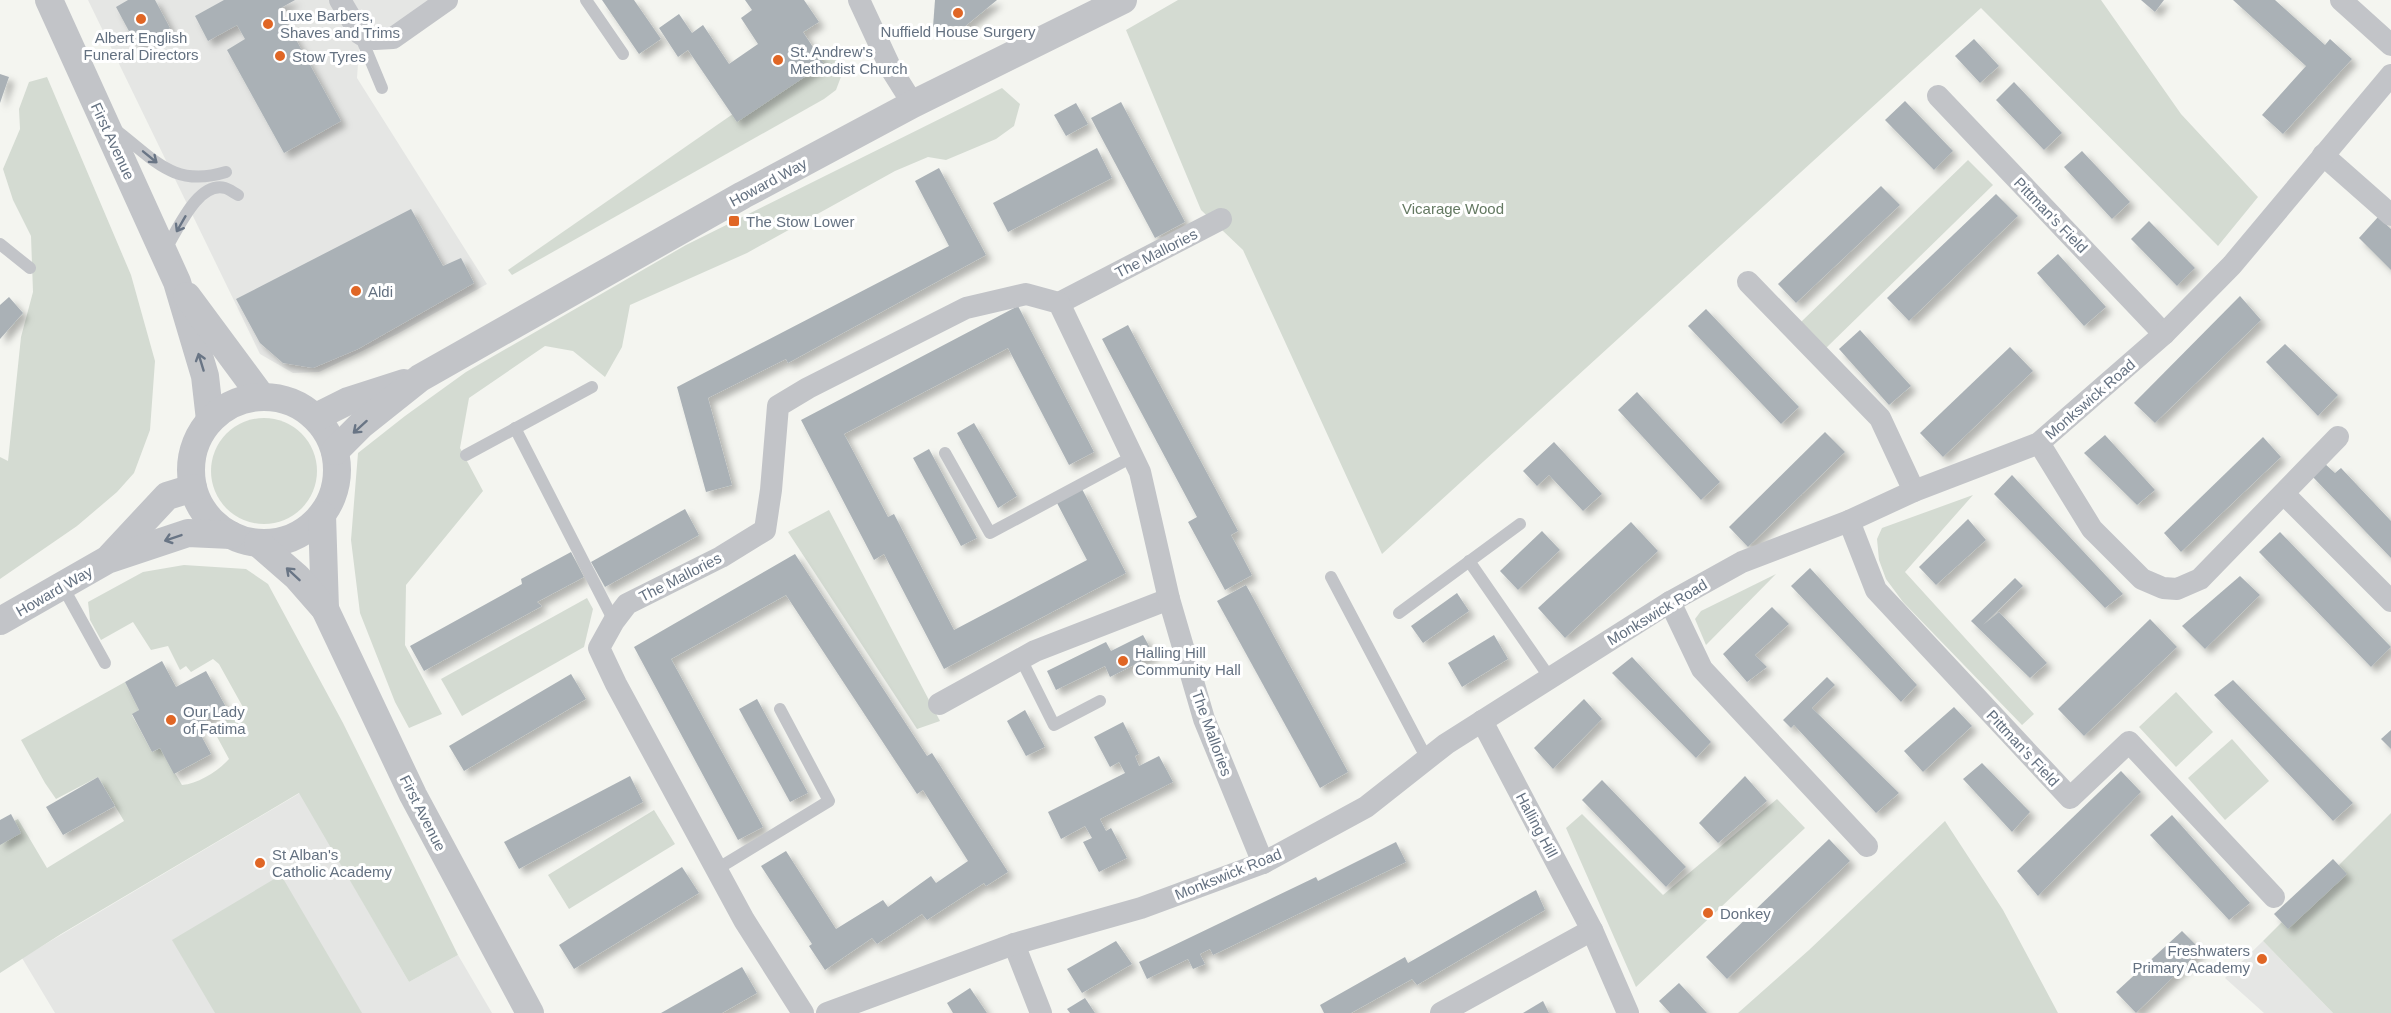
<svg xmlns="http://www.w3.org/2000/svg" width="2391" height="1013" font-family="Arial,sans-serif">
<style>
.built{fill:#e5e6e4}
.green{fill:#d4dbd2}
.building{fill:#aab1b6;filter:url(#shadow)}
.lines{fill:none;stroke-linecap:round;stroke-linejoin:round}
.service{stroke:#c2c4c8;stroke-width:12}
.minor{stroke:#c2c4c8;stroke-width:22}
.tertiary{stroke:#c2c4c8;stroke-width:28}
.oneway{stroke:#697585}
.poi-dot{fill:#e06625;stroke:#fff;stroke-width:2}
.labels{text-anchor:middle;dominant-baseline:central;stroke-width:6;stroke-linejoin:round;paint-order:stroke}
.poi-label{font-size:15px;fill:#647181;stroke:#fff;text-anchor:start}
.street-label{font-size:15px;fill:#647181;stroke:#fff}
.park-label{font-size:15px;fill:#647962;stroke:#fff}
</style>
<defs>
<filter id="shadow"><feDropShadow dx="5.5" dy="5.5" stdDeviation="3" flood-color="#0004"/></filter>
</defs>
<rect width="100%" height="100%" fill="#f4f5f0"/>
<g class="built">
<path d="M88,0H447L393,38L360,34L357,78L487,284L397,334L319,372L293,373L260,354Z"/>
<path d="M300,793L409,982L458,955L492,1013H55L22,958Z"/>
<path d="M2263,941L2333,1013H2264L2225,978Z"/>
</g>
<g class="green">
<path d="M1178,0H2101L2181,114L2258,197L2218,246L1981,8L1382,554L1243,250L1201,210L1126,30Z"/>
<path d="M837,48L845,66L836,90L824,99L512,275L508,270L730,116Z"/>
<path d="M47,77L131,275L155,361L150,430L134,473L117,492L77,526L0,579V457L8,461L21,337L33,292L31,236L13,200L3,169L20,129L19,109L29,82Z"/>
<path d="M1002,88L1020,104L1014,126L996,139L946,160L928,157L895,171L747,253L630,305L622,347L605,377L573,351L545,346L469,398L460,448L483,491L406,585L405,645L442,714L409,728L395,702L360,613L351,540L358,453L405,416L466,372L686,245Z"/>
<path d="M1968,160L1993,185L1825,349L1800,323Z"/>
<circle cx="264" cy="471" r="53"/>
<path d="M1973,495L1905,572L2034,714L2022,725L1903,602L1886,579L1879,560L1877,539L1882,528Z"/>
<path d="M829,510L940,721L917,729L788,532Z"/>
<path d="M184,565L246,569L268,584L343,723L458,955L409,982L299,793L61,934L0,973V829L18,819L47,868L124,821L98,777L56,799L45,783L21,740L125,682L139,710L132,715L152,752L160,748L182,785C198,784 218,771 229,759L215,733L222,730L218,722L244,709L219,664L213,659L191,672L186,666L180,670L168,646L151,650L133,622L101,640L90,620L88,602L143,572Z"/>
<path d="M1776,574L1706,645L1695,619L1701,611Z"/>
<path d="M587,598L593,609L584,647L462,716L441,679Z"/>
<path d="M2176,692L2213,732L2176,767L2139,727Z"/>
<path d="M2232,739L2269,781L2225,820L2188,778Z"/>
<path d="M1777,799L1805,828L1636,987L1566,828L1582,814L1663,895Z"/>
<path d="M654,810L675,844L569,909L548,875Z"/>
<path d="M2391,813V1013H2333L2263,941Z"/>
<path d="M1945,821L2003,910L2058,1013H1738L1809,950Z"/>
<path d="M281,875L362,1013H215L172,940Z"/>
</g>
<g class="building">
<path d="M128,0H155L170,28L137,46L116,7Z"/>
<path d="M224,0H295L279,9L341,121L284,153L227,50L245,39L237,25L208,41L195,16Z"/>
<path d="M602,0H634L661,39L639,54Z"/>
<path d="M745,0H804L819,22L803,32L824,64L737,122L688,50L678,57L659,28L679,14L692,33L703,25L729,64L758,44L741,18L752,10Z"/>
<path d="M935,0H997L963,28L933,27Z"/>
<path d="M2141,0H2164L2155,12Z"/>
<path d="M2233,0H2275L2325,45L2330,39L2352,59L2283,134L2262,115L2306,66Z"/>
<path d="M1974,39L1999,66L1980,83L1955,56Z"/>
<path d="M0,74L9,77L0,103Z"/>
<path d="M2014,82L2062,133L2044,150L1996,100Z"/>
<path d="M1905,101L1953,151L1934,170L1885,120Z"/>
<path d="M1121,102L1185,222L1155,238L1091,118Z"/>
<path d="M1076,103L1088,124L1066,136L1054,115Z"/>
<path d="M1097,148L1112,178L1008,232L993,203Z"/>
<path d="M2082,151L2130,202L2112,219L2064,167Z"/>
<path d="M939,168L986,255L788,363L786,359L708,398L732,485L706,492L677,387L949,246L915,181Z"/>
<path d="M1881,186L1900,205L1796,303L1778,284Z"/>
<path d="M1996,194L2018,216L1909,321L1887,298Z"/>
<path d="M411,209L443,266L461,258L474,283L358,349L313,368L283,363L260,343L236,299Z"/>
<path d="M2378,217L2391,229V270L2359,238Z"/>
<path d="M2149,221L2195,268L2177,286L2131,239Z"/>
<path d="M2058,254L2106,307L2084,326L2037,273Z"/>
<path d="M2240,296L2261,320L2155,423L2134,403Z"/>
<path d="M9,297L23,313L0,339V305Z"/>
<path d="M1018,306L1094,452L1069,465L1008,348L844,434L888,517L894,514L954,630L1087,560L1057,503L1082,489L1126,573L944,669L884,554L874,560L801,420Z"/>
<path d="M1706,309L1799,407L1781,424L1688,326Z"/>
<path d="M1128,325L1238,531L1231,535L1252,575L1225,590L1188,522L1197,517L1102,339Z"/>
<path d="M1860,330L1911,386L1889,405L1839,349Z"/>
<path d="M2285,344L2338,395L2318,416L2266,362Z"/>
<path d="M2010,347L2033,371L1943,457L1920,433Z"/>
<path d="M1637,392L1720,482L1701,500L1618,410Z"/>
<path d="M974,423L1017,496L998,508L957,433Z"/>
<path d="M1825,432L1845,452L1748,547L1729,527Z"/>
<path d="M2105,435L2155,490L2137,505L2084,453Z"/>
<path d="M2263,437L2281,457L2181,552L2164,533Z"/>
<path d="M1554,442L1602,494L1583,511L1549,475L1537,486L1523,471Z"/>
<path d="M929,449L977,538L961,546L913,458Z"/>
<path d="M2324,463L2335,473L2341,468L2391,521V558L2311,475Z"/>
<path d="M2012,475L2123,594L2105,608L1994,494Z"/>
<path d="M685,509L699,535L605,587L591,562Z"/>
<path d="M1968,519L1986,540L1936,585L1919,567Z"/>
<path d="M1631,522L1658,551L1565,638L1538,608Z"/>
<path d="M1542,531L1560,550L1518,590L1500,571Z"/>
<path d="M2280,532L2391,647L2371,667L2259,552Z"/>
<path d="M571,552L584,577L537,602L542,606L424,671L410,646L522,584L521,579Z"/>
<path d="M795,554L927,756L932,753L1008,872L986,886L984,883L927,920L922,914L877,944L872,938L825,970L809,946L812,944L761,866L786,851L836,929L883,900L888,907L931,876L936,883L968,861L923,790L917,794L786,595L671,659L763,827L738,840L634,647Z"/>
<path d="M1810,568L1917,685L1901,702L1791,586Z"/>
<path d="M2240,576L2260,595L2205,649L2182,626Z"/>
<path d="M2015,578L2023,586L1983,625L1999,612L2047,663L2030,678L1971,621Z"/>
<path d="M1246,585L1348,772L1320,788L1217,601Z"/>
<path d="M1457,593L1469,611L1423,643L1411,626Z"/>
<path d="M1772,607L1789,624L1755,655L1767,667L1747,682L1723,654Z"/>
<path d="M2150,619L2177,647L2084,736L2058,709Z"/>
<path d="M1143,635L1154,655L1110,677L1105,666L1056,690L1047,671L1106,642L1111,651Z"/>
<path d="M1494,635L1508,659L1462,687L1448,663Z"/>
<path d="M1632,657L1711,742L1696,758L1612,673Z"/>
<path d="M162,661L176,687L206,671L227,709L196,726L211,754L174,774L160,748L152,752L132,714L139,710L125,682Z"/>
<path d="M571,674L586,699L464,771L449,746Z"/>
<path d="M1827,677L1835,685L1812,708L1899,793L1876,813L1794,725L1791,728L1783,720Z"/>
<path d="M2233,680L2353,803L2333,821L2214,695Z"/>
<path d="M757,699L808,793L790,802L739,709Z"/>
<path d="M1584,699L1602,719L1553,769L1534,748Z"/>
<path d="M1954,707L1972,726L1923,772L1904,751Z"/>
<path d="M1025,710L1045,747L1026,756L1007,721Z"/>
<path d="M1123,722L1139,754L1135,756L1139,766L1159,756L1173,782L1100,819L1106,831L1111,828L1127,858L1099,872L1083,842L1092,838L1085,826L1061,839L1048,812L1125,773L1119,762L1110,767L1094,737Z"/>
<path d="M2391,730V749L2381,739Z"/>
<path d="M1982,763L2030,812L2012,832L1963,779Z"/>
<path d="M2121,771L2141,792L2038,896L2017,871Z"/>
<path d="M630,776L643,802L519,869L504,842Z"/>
<path d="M1745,776L1767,801L1718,843L1699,823Z"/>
<path d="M98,777L115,806L63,835L46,807Z"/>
<path d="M1602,780L1686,867L1666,887L1582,800Z"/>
<path d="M11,814L21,833L0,845V820Z"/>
<path d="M2172,815L2250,903L2229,920L2150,835Z"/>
<path d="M1829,839L1850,861L1727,979L1706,957Z"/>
<path d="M1396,842L1406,862L1213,955L1210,949L1200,954L1205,964L1193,969L1188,959L1147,979L1139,962L1316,877L1318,881Z"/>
<path d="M2333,859L2347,874L2288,929L2274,914Z"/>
<path d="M682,867L699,893L574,969L559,945Z"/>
<path d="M1536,890L1545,910L1417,985L1412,979L1351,1013H1324L1320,1005L1405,957L1408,963Z"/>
<path d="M2182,931L2201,950L2136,1013L2116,992Z"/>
<path d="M1116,941L1132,964L1082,993L1067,969Z"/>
<path d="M742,967L757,993L722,1013H661Z"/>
<path d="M1679,983L1707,1013H1670L1659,1001Z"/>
<path d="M970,988L987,1013H953L947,1003Z"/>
<path d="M1085,998L1095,1013H1070L1067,1009Z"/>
<path d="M1543,1001L1549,1013H1523Z"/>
</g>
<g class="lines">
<g class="service">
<path d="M586,0L623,54"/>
<path d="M360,35L382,88"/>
<path d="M117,131C155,160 174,188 226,172"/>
<path d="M0,244L30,268"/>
<path d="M165,250C177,232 197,181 225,188C229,189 234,193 238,195"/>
<path d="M515,428L614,621"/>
<path d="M945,453L990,533L1132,457"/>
<path d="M466,455L592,387"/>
<path d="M1469,561L1550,678"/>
<path d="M1331,577L1427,759"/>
<path d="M63,587L105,663"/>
<path d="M1399,613L1520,524"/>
<path d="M1021,659L1054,725L1100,701"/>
<path d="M717,869L829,801L780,709"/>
</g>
<g class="minor">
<path d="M340,0L360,34L375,39L393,38L447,0"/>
<path d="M859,0L891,69L913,104"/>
<path d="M2341,0L2391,45"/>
<path d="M1938,96L2164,334"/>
<path d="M2323,155L2391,215"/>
<path d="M1748,282L1880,418L1914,491"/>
<path d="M1059,303L1221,219"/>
<path d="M2039,443L2092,529L2142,579L2163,588L2177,589L2200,579L2338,437"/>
<path d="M2284,494L2391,601"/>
<path d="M1849,521L1876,590L2070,798L2129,742L2274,897"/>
<path d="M1670,602L1702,669L1867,846"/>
<path d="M939,704L1035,651L1169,599"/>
<path d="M1482,721L1592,930L1628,1013"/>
<path d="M1014,944L1041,1013"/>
<path d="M803,1013L744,920L616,684L599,648L614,621L627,604L721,557L765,530L771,490L778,406L808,388L966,308L1026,294L1059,303L1140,472L1169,599L1204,719L1263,863"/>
<path d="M827,1013L1014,944L1141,908L1263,863L1366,807L1446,744L1670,602L1742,562L1849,521L1914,491L2039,443L2164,334L2232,265L2391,75"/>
<path d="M1441,1013L1592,930"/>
</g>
<g class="tertiary">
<path d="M49,0L177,282L205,376L210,420"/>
<path d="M187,296L261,396"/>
<circle cx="264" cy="470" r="73"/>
<path d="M316,417L348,401L404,383"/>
<path d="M335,451L361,425L420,378L743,195L913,104L1123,0"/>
<path d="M322,515L325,609"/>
<path d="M258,543L297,577L325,609L413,795L530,1013"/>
<path d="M111,556L167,496L193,488"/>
<path d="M0,621L107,560L188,533L231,535"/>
</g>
</g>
<defs><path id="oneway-shaft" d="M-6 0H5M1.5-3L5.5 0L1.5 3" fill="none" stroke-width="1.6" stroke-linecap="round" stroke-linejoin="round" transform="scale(1.5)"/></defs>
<g class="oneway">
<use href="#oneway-shaft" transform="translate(150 157) rotate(39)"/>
<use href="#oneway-shaft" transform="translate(181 224) rotate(120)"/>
<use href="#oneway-shaft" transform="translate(201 362) rotate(-107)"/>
<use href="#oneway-shaft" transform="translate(360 427) rotate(138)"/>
<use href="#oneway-shaft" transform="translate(173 538) rotate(161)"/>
<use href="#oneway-shaft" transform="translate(293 574) rotate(-137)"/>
</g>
<g class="poi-dot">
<circle cx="958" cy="13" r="6"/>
<circle cx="141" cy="19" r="6"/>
<circle cx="268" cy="24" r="6"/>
<circle cx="280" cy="56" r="6"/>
<circle cx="778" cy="60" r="6"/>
<rect x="728" y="215" width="12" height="12" rx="3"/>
<circle cx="356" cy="291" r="6"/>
<circle cx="1123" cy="661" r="6"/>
<circle cx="171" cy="720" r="6"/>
<circle cx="260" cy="863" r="6"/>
<circle cx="1708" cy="913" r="6"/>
<circle cx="2262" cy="959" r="6"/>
</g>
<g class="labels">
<g class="poi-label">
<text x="280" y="15">Luxe Barbers,<tspan x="280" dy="17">Shaves and Trims</tspan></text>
<text x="958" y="31" text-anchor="middle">Nuffield House Surgery</text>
<text x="141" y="37" text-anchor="middle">Albert English<tspan x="141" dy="17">Funeral Directors</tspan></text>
<text x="790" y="51">St. Andrew's<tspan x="790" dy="17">Methodist Church</tspan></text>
<text x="292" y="56">Stow Tyres</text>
<text x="746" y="221">The Stow Lower</text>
<text x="368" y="291">Aldi</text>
<text x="1135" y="652">Halling Hill<tspan x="1135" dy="17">Community Hall</tspan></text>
<text x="183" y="711">Our Lady<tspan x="183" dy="17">of Fatima</tspan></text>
<text x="272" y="854">St Alban's<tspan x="272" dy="17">Catholic Academy</tspan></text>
<text x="1720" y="913">Donkey</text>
<text x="2250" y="950" text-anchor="end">Freshwaters<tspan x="2250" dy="17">Primary Academy</tspan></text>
</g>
<g class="street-label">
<text transform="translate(113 141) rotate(65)">First Avenue</text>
<text transform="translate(768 182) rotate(-28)">Howard Way</text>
<text transform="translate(2051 215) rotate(46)">Pittman's Field</text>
<text transform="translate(1156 253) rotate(-27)">The Mallories</text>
<text transform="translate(2090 399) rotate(-41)">Monkswick Road</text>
<text transform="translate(680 577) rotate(-27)">The Mallories</text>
<text transform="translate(54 591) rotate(-30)">Howard Way</text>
<text transform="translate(1657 612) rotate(-31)">Monkswick Road</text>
<text transform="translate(1212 733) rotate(70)">The Mallories</text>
<text transform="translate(2023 748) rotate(47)">Pittman's Field</text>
<text transform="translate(423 813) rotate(63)">First Avenue</text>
<text transform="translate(1537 825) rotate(62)">Halling Hill</text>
<text transform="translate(1228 874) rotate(-22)">Monkswick Road</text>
</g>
<g class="park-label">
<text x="1453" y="208">Vicarage Wood</text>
</g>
</g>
</svg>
